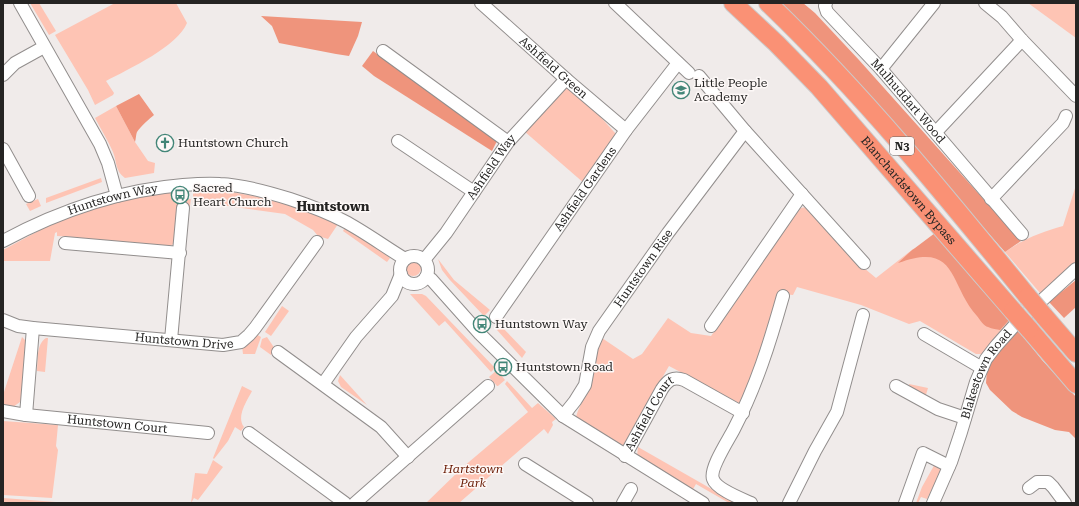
<svg xmlns="http://www.w3.org/2000/svg" width="1079" height="506" font-family="'Roboto Serif',serif">
<style>
.green{fill:#fec4b4}
.forest{fill:#ef947c}
.lines{fill:none;stroke-linecap:round;stroke-linejoin:round}
.minor-casing{stroke:#928e8d;stroke-width:14}
.highway-casing{stroke:#cbcaca;stroke-width:20}
.minor{stroke:#fff;stroke-width:12}
.highway{stroke:#fa9175;stroke-width:18}
.highway-bridge-casing{stroke:#cbcaca;stroke-width:20;stroke-linecap:butt}
.highway-bridge{stroke:#fa9175;stroke-width:18}
.labels{text-anchor:middle;dominant-baseline:central;stroke-width:3;stroke-linejoin:round;paint-order:stroke}
.shield{fill:#fdf8f7;stroke:#666463;stroke-width:1}
.shield-label{font-size:11px;font-weight:bold;fill:#252423}
.street-label{font-size:12px;fill:#252423;stroke:#fdf8f7}
.poi-label{font-size:12px;fill:#252423;stroke:#fdf8f7;text-anchor:start}
.park-label{font-size:12px;font-style:italic;fill:#681902;stroke:#fdf8f7}
.neighbourhood-label{font-size:13px;font-weight:bold;fill:#252423;stroke:#fdf8f7}
</style>
<rect width="100%" height="100%" fill="#f0ebea"/>
<g class="green">
<path d="M30,3H39L56,31L49,35Z"/>
<path d="M115,3H176L187,23C178,46 129,69 106,81L114,93L113,95L95,105L88,90L55,35Z"/>
<path d="M1028,3H1076V38Z"/>
<path d="M568,89L571,91L597,113L615,133L616,137L585,184L524,131L562,90Z"/>
<path d="M116,106L135,142L148,161L155,163L154,173L125,178C115,171 117,162 113,152C108,141 101,129 95,118Z"/>
<path d="M101,178L102,182L46,203V198Z"/>
<path d="M1076,185V262L1040,293L1005,252C1023,239 1042,232 1063,226Z"/>
<path d="M193,190C247,190 289,203 338,224L328,239L318,236L313,230L285,214L228,206L193,203Z"/>
<path d="M175,192L179,200L191,199L190,206H181L173,244L169,247L75,239L73,237L57,236V232L55,233L50,261H3V250L42,229L84,210L114,202L160,193Z"/>
<path d="M38,199L41,206L30,211L26,204Z"/>
<path d="M806,207L858,263L876,278L913,249L925,247L935,251L1002,321L1008,316L1011,319L998,334L983,354H976L920,321L909,324L861,305L797,287L793,295L783,294L743,401L739,403L669,366L623,446L619,447L576,417C579,405 588,393 592,380C597,366 595,352 602,338L633,359L642,354L668,318L691,333L711,336L725,317L796,212L801,208Z"/>
<path d="M345,227L379,249L390,258L387,262L343,231Z"/>
<path d="M438,259L454,280L490,310L484,316L449,279L442,270Z"/>
<circle cx="413" cy="268" r="8"/>
<path d="M410,294H422L426,296L495,368L491,372L445,321L439,326Z"/>
<path d="M282,306L289,311L271,336L265,332Z"/>
<path d="M501,326L526,352L522,358L497,330Z"/>
<path d="M256,334L261,337L255,354H243L242,346Z"/>
<path d="M22,337L25,340L26,347L22,398L20,402L13,407L3,406V395Z"/>
<path d="M267,337L275,349L271,355L260,347L262,339Z"/>
<path d="M46,338H48L45,372L37,371C38,361 36,344 46,338Z"/>
<path d="M497,370L505,380L498,386H497L489,377Z"/>
<path d="M340,375L367,405L341,387L338,381Z"/>
<path d="M507,381L532,408L538,403L556,419L552,422L553,425L548,434L544,429L459,503H426L463,467L528,412L505,384Z"/>
<path d="M909,384L928,388L925,398L910,390Z"/>
<path d="M242,386L252,391C247,401 236,416 244,427L241,431L235,427L228,441L214,459L213,458Z"/>
<path d="M3,421L58,425L56,446L58,450L52,498L3,495Z"/>
<path d="M638,447L736,503H729L696,484L692,491L637,456Z"/>
<path d="M213,460L223,467L198,500L194,498L191,503L195,473L207,474Z"/>
<path d="M936,462L942,469L927,499L921,497L918,503H916L922,487Z"/>
<path d="M3,498L56,502V503H8L3,502Z"/>
</g>
<g class="forest">
<path d="M781,3H803L815,13L859,60L1021,241L1005,252L849,75Z"/>
<path d="M261,16L362,22L358,36L349,56L336,54L279,43L272,26Z"/>
<path d="M373,51L497,141L492,151L374,76L362,66Z"/>
<path d="M139,94L154,115C150,118 140,127 137,132C136,134 136,139 135,142L116,106Z"/>
<path d="M935,233L970,276L1009,320L1000,330C997,329 992,329 988,327C984,326 980,320 977,316C948,283 958,241 898,263L911,251Z"/>
<path d="M1076,280V307L1064,318L1049,302Z"/>
<path d="M1017,329L1042,360L1076,397V439L1069,432L1055,430L1022,417L1012,411L990,390L986,383L987,369L990,361Z"/>
</g>
<g class="lines">
<defs>
<g id="minor">
<path d="M20,3L100,144L108,163L117,196"/>
<path id="s1" d="M481,3L566,79L626,130"/>
<path d="M615,3L689,73"/>
<path id="s2" d="M826,3L825,6L827,12L881,69L1022,234"/>
<path d="M985,3L1002,17L1022,40L1076,96"/>
<path d="M383,51L508,142"/>
<path d="M881,69L934,3"/>
<path d="M3,75L15,63L44,47"/>
<path d="M699,76L745,131L864,263"/>
<path d="M936,132L1022,40"/>
<path d="M398,141L474,192"/>
<path d="M3,149L29,196"/>
<path d="M991,199L1063,123L1066,116"/>
<path id="s3" d="M3,241C59,211 120,190 183,185C195,184 207,183 220,184C243,185 268,192 290,199C308,205 327,212 344,221C365,232 385,247 405,259"/>
<path d="M65,243L180,253"/>
<circle cx="414" cy="270" r="14"/>
<path id="s4" d="M424,260L446,233L508,142L566,79"/>
<path d="M426,277L431,279L480,334L563,416L703,503"/>
<path id="s5" d="M496,317L626,130L678,63"/>
<path id="s6" d="M3,320L18,326L33,328L223,345L241,342L249,335L255,328L317,242"/>
<path d="M711,326L802,194"/>
<path d="M924,334L982,368"/>
<path d="M171,340L183,208"/>
<path d="M278,352L381,427L408,457"/>
<path d="M323,384L356,337L392,296L401,274"/>
<path d="M896,386L938,409L965,418"/>
<path id="s7" d="M3,411L26,415L208,433"/>
<path d="M26,415L33,328"/>
<path id="s8" d="M563,416L575,401L585,385L592,347L599,331L668,233L745,131"/>
<path d="M249,433L345,503"/>
<path id="s9" d="M625,456L662,389C668,380 673,376 684,380L743,413"/>
<path d="M525,464L587,503"/>
<path d="M1029,488L1037,482H1048L1053,487L1065,503"/>
<path d="M355,503L488,386"/>
<path d="M623,503L631,489"/>
<path d="M751,503C742,499 716,489 713,479C709,469 729,439 734,429C756,387 770,342 783,296"/>
<path d="M789,503L815,451L837,412L863,315"/>
<path d="M905,503L923,453L949,466"/>
<path id="s10" d="M933,503L951,462L961,432L976,382L986,359L996,346L1013,327L1076,269"/>
</g>
<g id="highway">
<path id="s11" d="M733,3L776,43L819,87L1013,311"/>
<path d="M768,3C863,94 945,195 1028,297"/>
<path d="M1044,316L1076,353"/>
<path d="M1029,329L1076,384"/>
</g>
</defs>
<use href="#minor" class="minor-casing"/>
<use href="#highway" class="highway-casing"/>
<use href="#minor" class="minor"/>
<use href="#highway" class="highway"/>
<defs>
<g id="highway-bridge">
<path d="M1028,297L1044,316"/>
<path d="M1013,311L1029,329"/>
</g>
</defs>
<use href="#highway-bridge" class="highway-bridge-casing"/>
<use href="#highway-bridge" class="highway-bridge"/>
</g>
<defs>
<symbol id="school-ring" viewBox="-11 -11 22 22"><circle r="9.5" fill="#fdf8f7" stroke="#438678" stroke-width="1.5"/><path d="M0-5L7-2L0 1L-7-2ZM-4 1L0 2.5L4 1V4Q0 6-4 4Z" fill="#438678"/></symbol>
<symbol id="church-ring" viewBox="-11 -11 22 22"><circle r="9.5" fill="#fdf8f7" stroke="#438678" stroke-width="1.5"/><path d="M-1.2-6h2.4v3.5h3.3v2.4h-3.3V6h-2.4V-.1h-3.3v-2.4h3.3Z" fill="#438678"/></symbol>
<symbol id="bus-ring" viewBox="-11 -11 22 22"><circle r="9.5" fill="#fdf8f7" stroke="#438678" stroke-width="1.5"/><path d="M-5-6H5V4H4V6H2V4H-2V6H-4V4H-5ZM-3.5-4V0h7V-4ZM-3.5 1.2v1.5H-2V1.2ZM2 1.2v1.5H3.5V1.2Z" fill="#438678"/></symbol>
</defs>
<g fill-rule="evenodd">
<use href="#school-ring" x="671" y="80" width="20" height="20"/>
<use href="#church-ring" x="155" y="133" width="20" height="20"/>
<use href="#bus-ring" x="170" y="185" width="20" height="20"/>
<use href="#bus-ring" x="472" y="314" width="20" height="20"/>
<use href="#bus-ring" x="493" y="357" width="20" height="20"/>
</g>
<g class="labels">
<rect class="shield" x="890" y="137" width="24" height="18" rx="3"/>
<g class="shield-label">
<text x="902" y="146">N3</text>
</g>
<g class="street-label">
<text stroke="none"><textPath href="#s1" startOffset="97">Ashfield Green</textPath></text>
<text stroke="none"><textPath href="#s2" startOffset="130">Mulhuddart Wood</textPath></text>
<text stroke="none"><textPath href="#s4" startOffset="115">Ashfield Way</textPath></text>
<text stroke="none"><textPath href="#s5" startOffset="156">Ashfield Gardens</textPath></text>
<text stroke="none"><textPath href="#s11" startOffset="257">Blanchardstown Bypass</textPath></text>
<text stroke="none"><textPath href="#s3" startOffset="118">Huntstown Way</textPath></text>
<text stroke="none"><textPath href="#s8" startOffset="171">Huntstown Rise</textPath></text>
<text stroke="none"><textPath href="#s6" startOffset="183">Huntstown Drive</textPath></text>
<text stroke="none"><textPath href="#s10" startOffset="140">Blakestown Road</textPath></text>
<text stroke="none"><textPath href="#s9" startOffset="49">Ashfield Court</textPath></text>
<text stroke="none"><textPath href="#s7" startOffset="115">Huntstown Court</textPath></text>
</g>
<g class="poi-label">
<text x="694" y="83">Little People<tspan x="694" dy="14">Academy</tspan></text>
<text x="178" y="143">Huntstown Church</text>
<text x="193" y="188">Sacred<tspan x="193" dy="14">Heart Church</tspan></text>
<text x="495" y="324">Huntstown Way</text>
<text x="516" y="367">Huntstown Road</text>
</g>
<g class="park-label">
<text x="473" y="469">Hartstown<tspan x="473" dy="14">Park</tspan></text>
</g>
<g class="neighbourhood-label">
<text x="333" y="206">Huntstown</text>
</g>
</g>
<rect width="1079" height="506" fill="none" stroke="#252423" stroke-width="8"/>
</svg>
